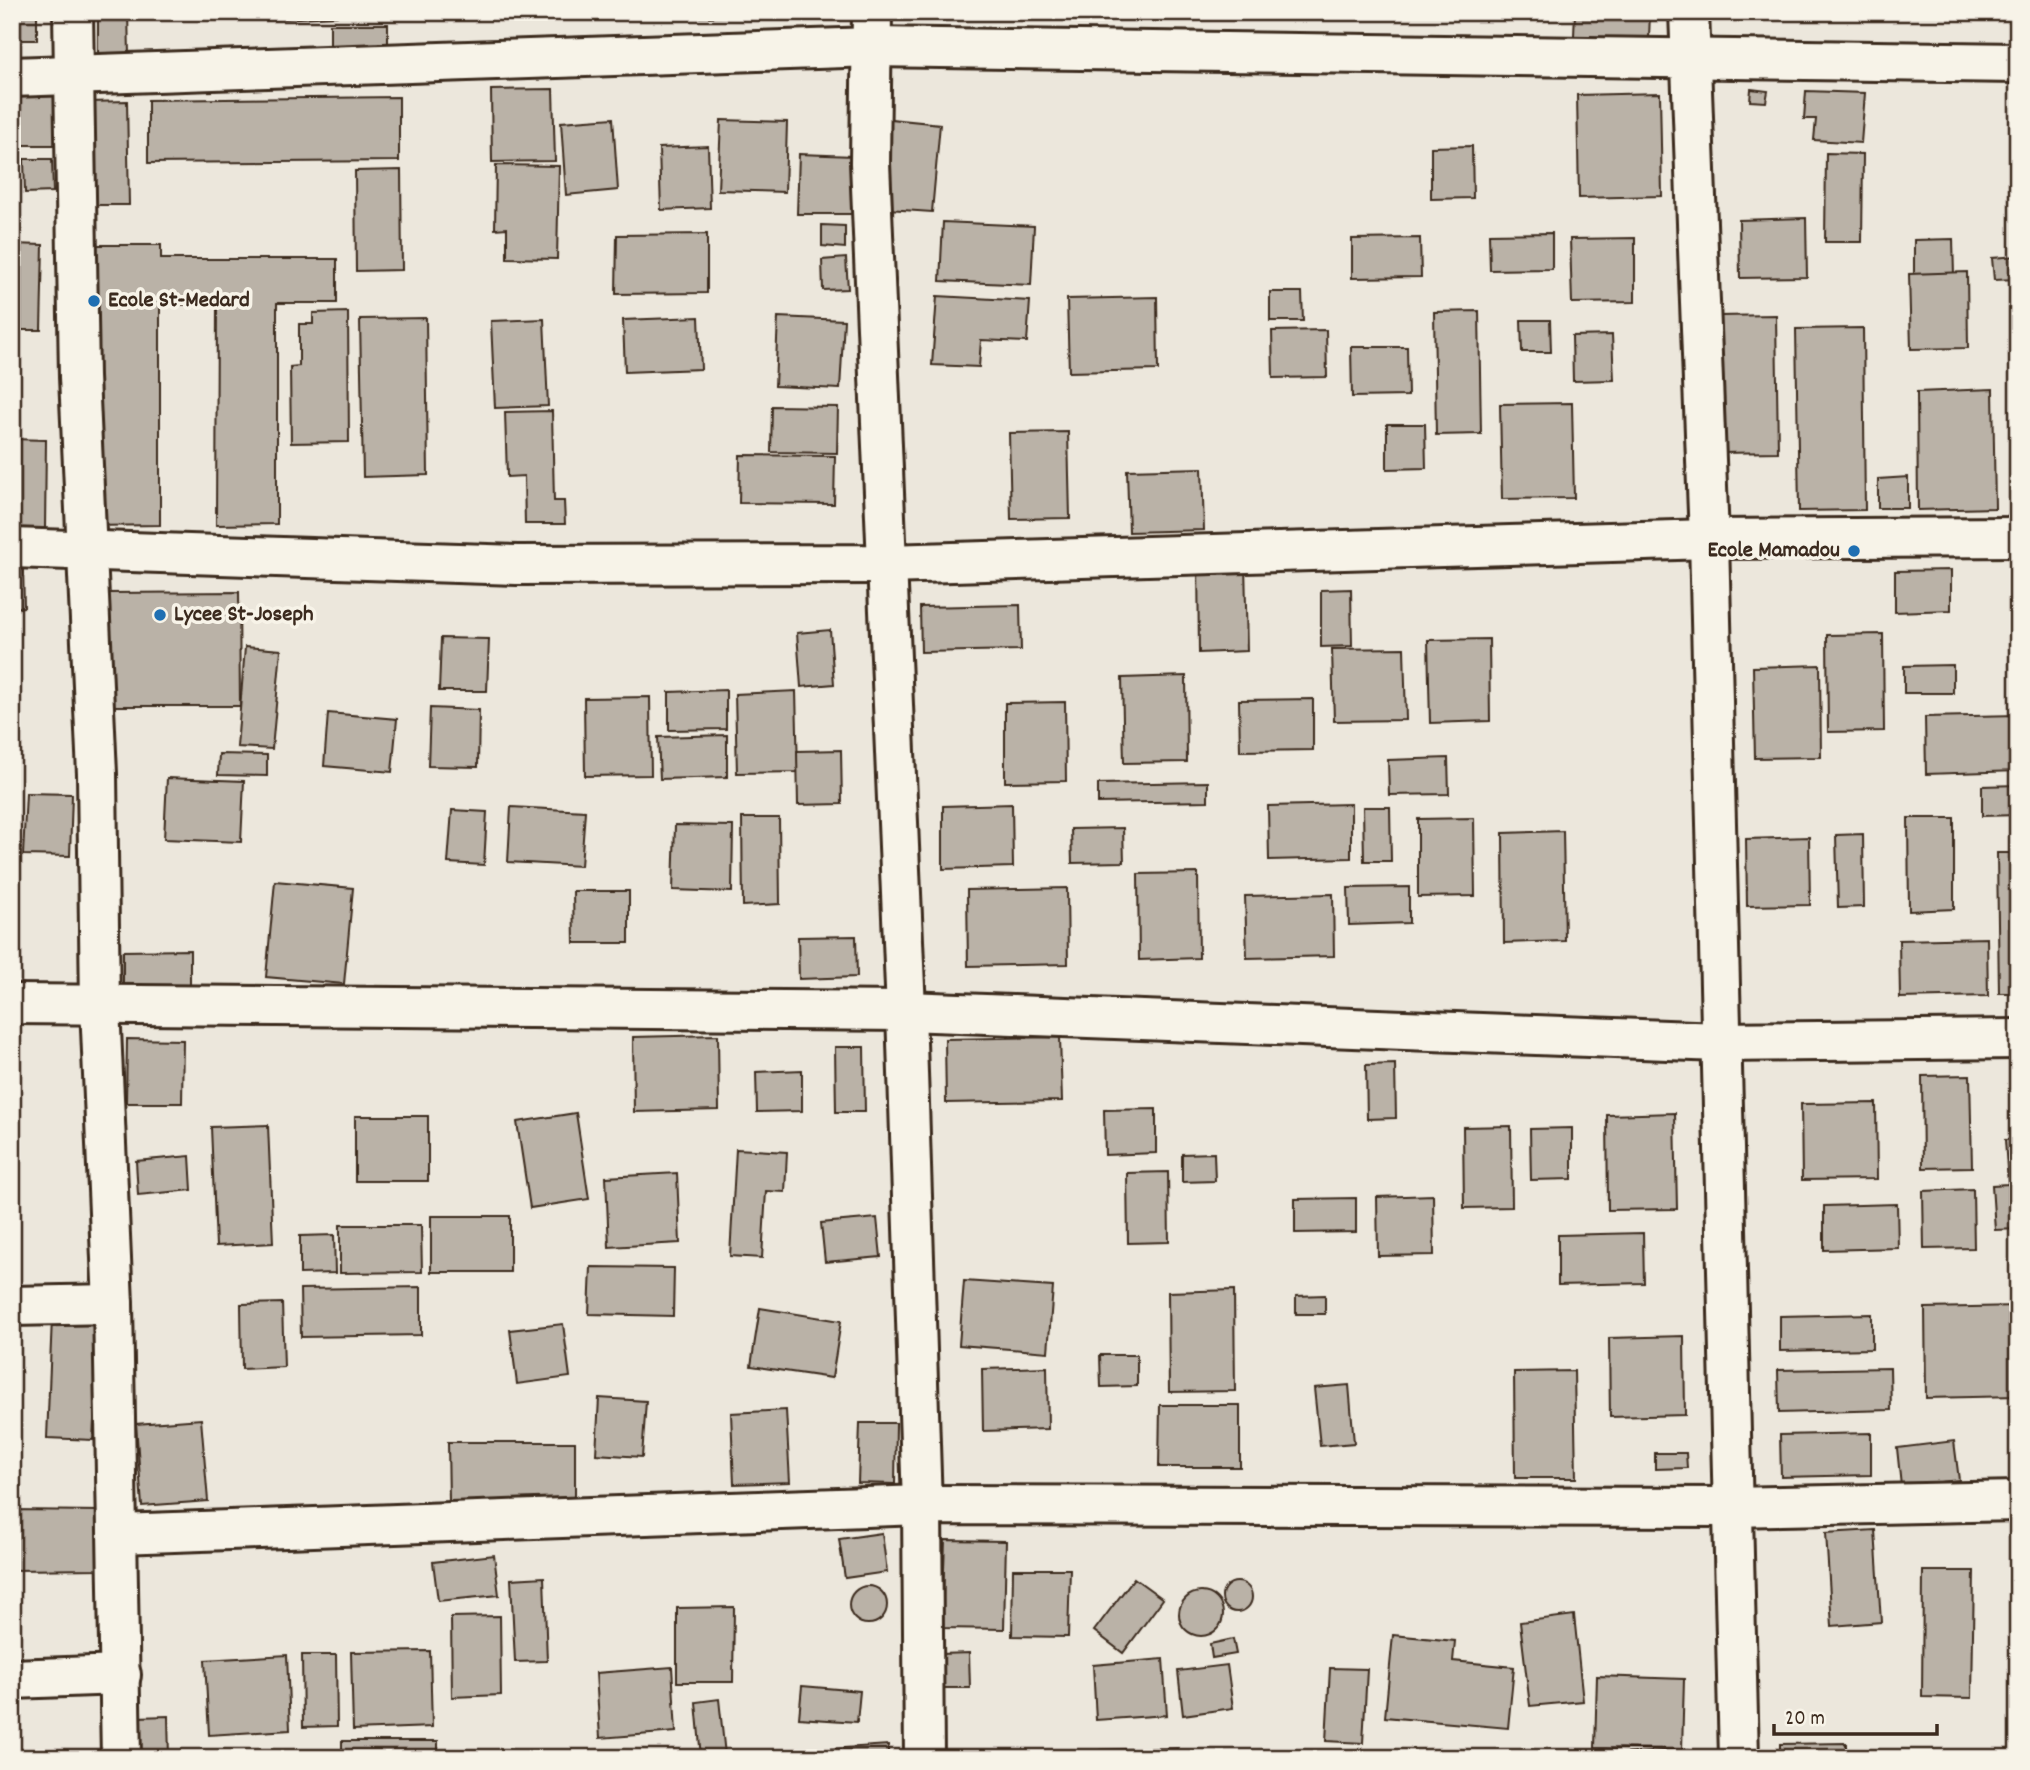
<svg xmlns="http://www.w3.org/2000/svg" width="2030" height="1770" font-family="Dekko,sans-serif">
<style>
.building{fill:#bab2a7;stroke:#3b2a1e;stroke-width:2}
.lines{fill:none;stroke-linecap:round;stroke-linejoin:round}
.minor-casing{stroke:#3b2a1e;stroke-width:44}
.minor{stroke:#f7f3e8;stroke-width:38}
.poi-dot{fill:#1f6fb2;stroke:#f7f3e8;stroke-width:2.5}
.labels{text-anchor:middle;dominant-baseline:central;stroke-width:7;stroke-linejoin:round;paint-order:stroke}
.poi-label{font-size:23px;font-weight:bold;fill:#3b2a1e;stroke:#f7f3e8;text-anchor:start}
</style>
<rect width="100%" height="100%" fill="#ece7dc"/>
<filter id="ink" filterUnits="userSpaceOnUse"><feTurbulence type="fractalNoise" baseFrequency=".0143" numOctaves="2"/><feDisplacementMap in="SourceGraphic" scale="14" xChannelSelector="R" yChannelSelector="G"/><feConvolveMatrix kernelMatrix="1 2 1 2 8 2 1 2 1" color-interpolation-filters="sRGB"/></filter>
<g filter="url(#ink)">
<g class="building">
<rect x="12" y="12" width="25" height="28"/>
<path d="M98,12H128L129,55H98Z"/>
<path d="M261,12H337V16L262,20Z"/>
<path d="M700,12H768V15L700,17Z"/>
<path d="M1093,12H1139V13L1093,17Z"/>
<path d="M1195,12H1240V16L1195,17Z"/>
<path d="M1575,12H1650L1649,39L1574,36Z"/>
<rect x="330" y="24" width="58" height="30"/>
<path d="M553,89L555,161L492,162L491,90Z"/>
<path d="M1751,89L1768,91L1766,102L1750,101Z"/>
<path d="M1806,91L1865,93L1861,143L1814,140L1816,119H1804Z"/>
<path d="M1660,93L1662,196L1579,198L1577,95Z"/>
<path d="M57,96V145H20V97Z"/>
<path d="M399,97V161L148,163V100Z"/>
<path d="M127,101L129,205H92L89,102Z"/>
<path d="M613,118L618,190L566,195L561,122Z"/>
<path d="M881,118L940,124L932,212L873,208Z"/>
<path d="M721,120L787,122L785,192L718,190Z"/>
<path d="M708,146L710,208L661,210L659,148Z"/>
<path d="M1472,146L1473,198L1431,199V147Z"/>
<path d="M1826,153L1863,154L1862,242H1825Z"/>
<path d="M799,154L854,156L852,214H797Z"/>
<path d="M24,159H52L53,192L25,193Z"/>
<path d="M496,165L559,166L557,259L507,258V228L495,229Z"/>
<path d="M401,170L402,270L356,271L355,171Z"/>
<path d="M1806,218L1807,277L1740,278L1739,220Z"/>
<path d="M943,222L1034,226L1031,285L940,281Z"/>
<path d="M822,225L845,226V248L822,246Z"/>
<path d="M1552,233V269L1490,270L1489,234Z"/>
<path d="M707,234V293L616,294L617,235Z"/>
<path d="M1420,238L1421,277L1352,278V239Z"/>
<path d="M1635,238V302L1572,303L1570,239Z"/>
<path d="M1953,239L1954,275H1914V240Z"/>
<path d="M12,244L43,245L41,330H12Z"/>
<path d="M92,245H161V259H337V303H277V524L216,525L217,304L160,305V525L91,526Z"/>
<path d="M2018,256V279L1994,280L1992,258Z"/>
<path d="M846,258L848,289L823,290L822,260Z"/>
<path d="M1967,272L1968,348L1911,349L1909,274Z"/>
<path d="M1270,292H1302L1303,321H1270Z"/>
<path d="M937,296L1030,301L1027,342L981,340L979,367L932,365Z"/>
<path d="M1157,297L1158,370L1069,372L1067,299Z"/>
<path d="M1479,311L1481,434L1436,435L1434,312Z"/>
<path d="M348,312L349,442L291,443L290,367L299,366V324H313V313Z"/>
<path d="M1776,315L1778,452L1721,453L1719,316Z"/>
<path d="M699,317L701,369L625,372L623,320Z"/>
<path d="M778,317L844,320L840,389L775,386Z"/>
<path d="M426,318L428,475L363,477L360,319Z"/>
<path d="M544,319L548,406L495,408L491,321Z"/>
<path d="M1521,320H1550L1551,352H1522Z"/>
<path d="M1863,328L1865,510L1799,511L1796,329Z"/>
<path d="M1326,330L1327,377L1273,378L1272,331Z"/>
<path d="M1612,335L1614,380L1573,381L1572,336Z"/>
<path d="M1351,347H1407L1408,396L1352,397Z"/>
<path d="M1993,389L1995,508L1918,510L1917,392Z"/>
<path d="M1572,403L1574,498L1502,499L1500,404Z"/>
<path d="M772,406L838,407L837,453L771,452Z"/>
<path d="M552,411L554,501H564L565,524H525L524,476L507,477L505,412Z"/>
<path d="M1387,424H1425L1426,468L1387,469Z"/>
<path d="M1068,432L1070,518L1011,519L1009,433Z"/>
<path d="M12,439L46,440L45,529H12Z"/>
<path d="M740,455L835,456L834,504L739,503Z"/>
<path d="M1202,468L1204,530L1129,532L1127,470Z"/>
<path d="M1908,477V508H1878V479Z"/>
<path d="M1198,563H1245L1247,651L1199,653Z"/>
<path d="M23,564L24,607L12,608V565Z"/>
<path d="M1951,570V610L1895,612V571Z"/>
<path d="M1351,589L1352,646L1321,647V590Z"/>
<path d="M239,592L240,706H108V593Z"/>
<path d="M1020,605L1021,650L921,652L920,607Z"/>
<path d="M830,630L834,684L801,687L797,633Z"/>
<path d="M1883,634L1884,731L1828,732L1827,635Z"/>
<path d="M441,638L489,639L487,691H439Z"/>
<path d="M1489,639L1490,721L1430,723L1428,640Z"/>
<path d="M245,647L281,650L272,749L237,747Z"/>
<path d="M1404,648L1406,720L1334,721L1332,649Z"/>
<path d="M1820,665L1821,757L1755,758L1753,667Z"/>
<path d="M1953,665V693H1904V666Z"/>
<path d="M1186,676L1187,762L1124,763L1122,678Z"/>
<path d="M726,690V729L669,730V692Z"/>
<path d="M796,691L798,772L737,773L735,694Z"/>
<path d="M650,697L651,775L585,776L584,698Z"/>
<path d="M1313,699V750L1240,751L1239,700Z"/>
<path d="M1065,702L1066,781L1005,782V703Z"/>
<path d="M430,708L479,710L478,767L428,766Z"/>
<path d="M328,713L397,719L392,772L324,766Z"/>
<path d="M2018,715V771L1926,774L1925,717Z"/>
<path d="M727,735V777L660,779L658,737Z"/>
<path d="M841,750L842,804L798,805L797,751Z"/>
<path d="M219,754L267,755V776L218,775Z"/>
<path d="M1448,758L1449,794L1389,795L1388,760Z"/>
<path d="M167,778L244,781L241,842L164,839Z"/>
<path d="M1208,782V801L1098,803V784Z"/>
<path d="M2018,785V815L1982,816V786Z"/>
<path d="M12,790L16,791L12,837Z"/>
<path d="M26,793L72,794L70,856L23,855Z"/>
<path d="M1012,804L1013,867L943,869V806Z"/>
<path d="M1351,804V858L1269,860L1268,806Z"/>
<path d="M511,807L585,811L581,866L508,862Z"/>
<path d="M1363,807H1390L1391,861H1364Z"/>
<path d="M452,810L487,812L484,865L448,863Z"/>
<path d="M742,818H779L780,904L743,906Z"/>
<path d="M1474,818L1475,896L1418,897V819Z"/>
<path d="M1908,818H1954V909L1909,911Z"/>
<path d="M675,825L733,826L732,892L673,890Z"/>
<path d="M1123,828L1124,862L1072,863L1071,829Z"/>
<path d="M1563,831L1565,941L1504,943L1503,833Z"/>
<path d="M1863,834L1864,907L1838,908L1836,835Z"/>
<path d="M1809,837L1810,905L1747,906L1746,839Z"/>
<path d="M1997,853H2018V993H1999Z"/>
<path d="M1198,873L1199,958L1139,960L1138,874Z"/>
<path d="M275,881L353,888L344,984L266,977Z"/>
<path d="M1409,887V923L1349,925L1348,888Z"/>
<path d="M1067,888L1068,964L968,966L967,890Z"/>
<path d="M573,891H629V943H574Z"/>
<path d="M1333,894L1334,956L1247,958L1245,896Z"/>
<path d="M856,936L857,977L799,979L798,937Z"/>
<path d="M1987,938L1988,996L1900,998L1899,940Z"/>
<path d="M190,950V989L123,990V951Z"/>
<path d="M718,1035L719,1110L634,1112L633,1037Z"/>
<path d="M1060,1037L1062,1101L946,1103L945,1039Z"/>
<path d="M127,1039L183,1040L182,1103H126Z"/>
<path d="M835,1047H864L865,1112H836Z"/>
<path d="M1395,1064L1396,1118L1367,1119L1366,1065Z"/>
<path d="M802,1070V1111L757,1112L756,1072Z"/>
<path d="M1970,1075L1972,1167L1923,1168L1922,1076Z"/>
<path d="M1876,1103L1877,1179L1802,1180L1801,1104Z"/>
<path d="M1156,1109V1153L1105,1155L1104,1110Z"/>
<path d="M576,1113L589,1199L530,1208L517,1122Z"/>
<path d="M1675,1113L1677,1209L1608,1210L1607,1115Z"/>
<rect x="355" y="1116" width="73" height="65"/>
<path d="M268,1125L273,1243L216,1246L211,1127Z"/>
<path d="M1511,1126L1512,1207L1464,1208L1463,1127Z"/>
<path d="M1572,1128V1179L1531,1180L1530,1129Z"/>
<path d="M2018,1139V1229L1995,1230L1992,1185L2008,1184L2005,1140Z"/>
<path d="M736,1149L787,1152L785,1192L766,1191L762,1258L730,1256Z"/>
<path d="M1214,1153L1215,1181L1182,1182V1154Z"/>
<path d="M190,1156L192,1190L138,1195L136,1161Z"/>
<path d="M1168,1172L1169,1242L1128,1243L1127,1173Z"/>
<path d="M677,1173L680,1243L609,1247L606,1177Z"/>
<path d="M1973,1189L1974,1248L1924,1249L1923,1191Z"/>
<path d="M1433,1195L1434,1255L1378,1256L1377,1197Z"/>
<path d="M1356,1198V1232L1295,1233V1199Z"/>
<path d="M1897,1204L1898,1248L1824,1250V1206Z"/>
<rect x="431" y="1216" width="79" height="56"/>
<path d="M877,1218L881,1257L825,1262L821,1223Z"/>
<path d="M340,1225H421L422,1272L340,1273Z"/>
<path d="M1643,1233L1644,1283L1558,1285V1235Z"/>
<path d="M334,1235L335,1273L300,1274V1236Z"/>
<path d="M591,1267L674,1268L673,1316L589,1314Z"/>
<path d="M964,1281L1053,1287L1048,1352L959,1345Z"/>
<path d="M421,1287V1335L301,1337L300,1289Z"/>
<path d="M1234,1290L1235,1391L1169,1392L1168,1292Z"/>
<path d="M1325,1295V1314H1296V1296Z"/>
<path d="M282,1303L284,1367L242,1369L241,1304Z"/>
<path d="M2018,1306V1396L1926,1398L1925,1308Z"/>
<path d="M760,1308L841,1321L832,1378L751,1366Z"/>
<path d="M1872,1314V1349L1780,1351V1316Z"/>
<path d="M52,1318L99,1320L93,1440L47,1438Z"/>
<path d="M563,1324L570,1377L517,1384L510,1330Z"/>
<path d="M1684,1336L1685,1415L1610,1417L1609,1338Z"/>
<path d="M1100,1355H1137V1386L1101,1387Z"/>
<path d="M1047,1367L1048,1429L983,1431L982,1369Z"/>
<path d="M1890,1368L1891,1410L1779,1413L1778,1370Z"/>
<path d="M1574,1371L1576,1478H1515L1514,1372Z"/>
<path d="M1349,1385L1354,1443L1320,1446L1314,1388Z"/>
<path d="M599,1398L646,1401L642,1457L596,1454Z"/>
<path d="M1160,1405H1240V1467H1159Z"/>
<path d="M786,1410L790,1482L734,1484L731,1413Z"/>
<path d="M201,1419L208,1501L142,1506L136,1424Z"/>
<path d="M860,1423H896L895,1484L858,1483Z"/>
<path d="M1871,1433V1475L1781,1477L1780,1435Z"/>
<path d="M1954,1441L1959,1480L1901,1486L1897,1448Z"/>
<path d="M448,1442H575V1501H449Z"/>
<path d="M1655,1453H1686L1687,1468L1655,1469Z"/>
<path d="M12,1510L101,1511V1569L12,1570Z"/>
<path d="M1875,1530L1881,1622L1832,1626L1826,1533Z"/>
<path d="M882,1533L887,1572L845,1578L839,1539Z"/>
<path d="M945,1540L1006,1541L1004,1629L942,1628Z"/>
<path d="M494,1555L499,1595L438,1601L433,1562Z"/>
<path d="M1013,1569H1070L1068,1637L1012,1636Z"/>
<path d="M1923,1571H1974L1972,1698L1922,1697Z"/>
<path d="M544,1577L547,1661L515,1662L511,1579Z"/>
<path d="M1134,1578L1163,1599L1123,1653L1094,1631Z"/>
<circle cx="1237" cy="1597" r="15"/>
<circle cx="868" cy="1605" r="19"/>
<circle cx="1201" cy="1614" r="22"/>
<path d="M734,1607L733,1682H677V1608Z"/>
<path d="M1574,1615L1583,1701L1530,1706L1520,1622Z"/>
<path d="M500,1616L501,1695L452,1697L451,1617Z"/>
<path d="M1393,1635L1455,1641L1453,1661L1514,1667L1508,1728L1385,1717Z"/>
<path d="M1233,1639L1236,1654L1212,1658L1210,1644Z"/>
<path d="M430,1651L432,1727L353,1730L351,1652Z"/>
<path d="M969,1653L970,1688H942L941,1654Z"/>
<path d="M287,1655L290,1730L209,1735L205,1660Z"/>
<path d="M302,1655H336L337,1726L303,1727Z"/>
<path d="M1163,1659L1167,1715L1096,1720L1093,1665Z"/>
<path d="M1227,1665L1233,1708L1183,1715L1178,1671Z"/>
<path d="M672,1667L676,1732L600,1738L596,1673Z"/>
<path d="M1330,1668L1367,1669L1363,1743L1326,1741Z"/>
<path d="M1597,1676L1684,1679L1682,1750L1595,1748Z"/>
<path d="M802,1686L860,1691L857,1722L799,1718Z"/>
<path d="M719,1699L725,1755L701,1758L696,1702Z"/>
<path d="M168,1716L169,1758H137V1717Z"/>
<rect x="342" y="1741" width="96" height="17"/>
<path d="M1846,1743V1758H1780V1744Z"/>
<path d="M888,1745V1758H830V1749Z"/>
<path d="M1178,1748L1179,1758H1100V1750Z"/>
<path d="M1688,1750L1689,1758H1600V1755Z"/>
</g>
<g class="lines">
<defs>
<g id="minor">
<path d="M73,12L79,377L97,774L100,1006L113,1304L121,1758"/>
<path d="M872,12L870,163L906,1011L922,1505L924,1758"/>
<path d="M1689,12L1709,539L1739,1758"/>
<path d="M12,77L872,47L2018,63"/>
<path d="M12,548L517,565L888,564L1709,539L2018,537"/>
<path d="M12,1004L906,1011L1720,1042L2018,1039"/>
<path d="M12,1306L113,1304"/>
<path d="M119,1534L922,1505L1732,1507L2018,1501"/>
<path d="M12,1679L121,1675"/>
</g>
</defs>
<use href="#minor" class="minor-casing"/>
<use href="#minor" class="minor"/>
</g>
</g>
<g class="poi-dot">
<circle cx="94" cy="301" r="7"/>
<circle cx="1854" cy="551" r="7"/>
<circle cx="160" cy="615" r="7"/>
</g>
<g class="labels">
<g class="poi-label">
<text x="108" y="301">Ecole St-Medard</text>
<text x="1840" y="551" text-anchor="end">Ecole Mamadou</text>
<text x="174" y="615">Lycee St-Joseph</text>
</g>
</g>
<rect width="2030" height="1770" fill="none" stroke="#f7f3e8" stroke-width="42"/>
<rect x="21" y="21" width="1988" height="1728" fill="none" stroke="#3b2a1e" stroke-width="2.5" filter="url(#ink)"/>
<path d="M1774 1724v10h163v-10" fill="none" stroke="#3b2a1e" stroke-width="3.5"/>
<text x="1785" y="1724" font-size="21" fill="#3b2a1e" stroke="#f7f3e8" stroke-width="5" paint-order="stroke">20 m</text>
</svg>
